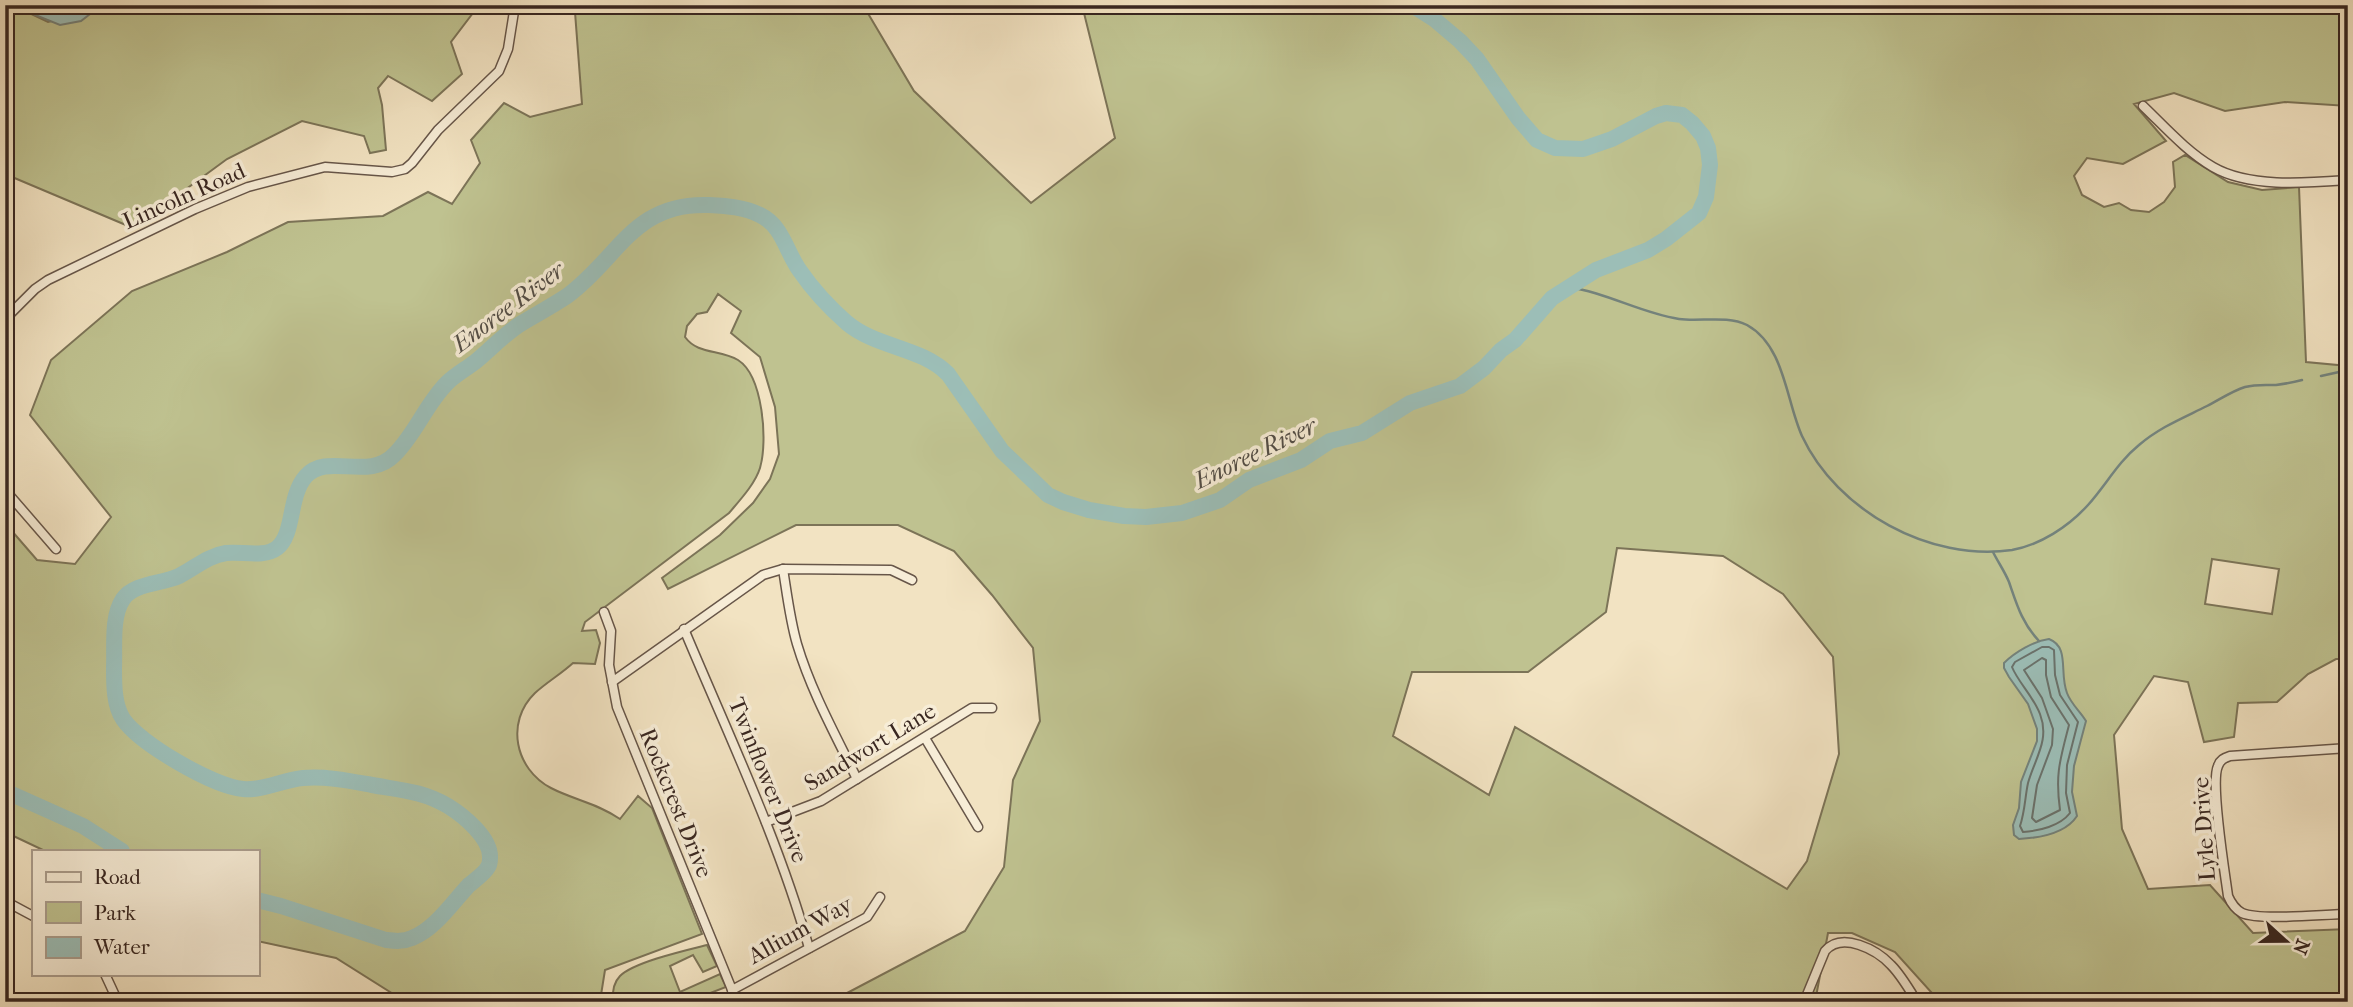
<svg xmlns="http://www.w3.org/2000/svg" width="2353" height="1007" font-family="'IM FELL French Canon',serif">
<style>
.green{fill:#bfc290;stroke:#7c7458;stroke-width:2;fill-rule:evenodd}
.water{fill:#9cbeb7;stroke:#74827b;stroke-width:2}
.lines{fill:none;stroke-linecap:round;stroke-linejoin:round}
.shore{stroke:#6a726c;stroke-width:2}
.stream{stroke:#74827b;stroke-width:2.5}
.river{stroke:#9cbeb7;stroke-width:16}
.minor-casing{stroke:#675649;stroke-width:11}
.minor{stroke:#f7edd7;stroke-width:8}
.labels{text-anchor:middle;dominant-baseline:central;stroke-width:7;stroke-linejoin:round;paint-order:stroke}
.street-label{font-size:23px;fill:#392721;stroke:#f7edd7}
.water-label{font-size:24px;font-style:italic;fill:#524d46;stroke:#f7edd7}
</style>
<rect width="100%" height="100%" fill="#f2e3c2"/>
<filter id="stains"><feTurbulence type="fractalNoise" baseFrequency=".00286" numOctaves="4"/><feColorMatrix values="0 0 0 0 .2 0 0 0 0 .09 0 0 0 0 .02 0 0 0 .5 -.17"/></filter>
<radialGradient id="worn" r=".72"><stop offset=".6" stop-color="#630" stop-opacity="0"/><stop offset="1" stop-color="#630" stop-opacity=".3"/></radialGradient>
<g class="green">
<path d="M96,5H479L451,42L462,74L432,101L388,76L378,88L382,105L386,150L370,153L364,136L302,121L227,159L133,228L5,174V8L23,10L48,22L94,11Z"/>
<path d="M577,5H863L914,91L1031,203L1115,138L1082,5H2348V106L2285,102L2225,111L2174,93L2134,104L2166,141L2123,164L2087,158L2074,176L2082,195L2104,207L2119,203L2131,210L2149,212L2164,202L2175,187L2173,162L2185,155L2228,182L2262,190L2299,187L2306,362L2348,366V659H2336L2308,674L2277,702L2238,703L2234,737L2204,742L2188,682L2154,676L2114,735L2122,829L2148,889L2210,885L2253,933L2348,929V1002H1940L1895,952L1852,933H1828L1815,1002H830L965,931L1004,867L1013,780L1040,721L1033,648L992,595L954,551L898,525H796L668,589L662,578L720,535L753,503L770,479L779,454L775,407L760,357L731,333L741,311L718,294L707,312L697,314L687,326L685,337C698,355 720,349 738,360C763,376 768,441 760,468C755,484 740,500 729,513L585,622L582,631L596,630L600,643L595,664L573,663C561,674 547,682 535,693C505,722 515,769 551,788C574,800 597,803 620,819L638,796L652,808L702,934L605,970L601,995L596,994L594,1002H406L336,958L257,941V851H45L5,832V523L37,560L75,564L111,517L30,415L51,360L132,291L227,252L288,222L383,216L428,192L452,204L480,163L471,140L504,103L530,117L582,104L575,12ZM1617,548L1723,556L1783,594L1833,657L1839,754L1807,861L1787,889L1515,727L1489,795L1393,736L1412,672H1528L1606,612ZM2212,559L2279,569L2272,614L2205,604Z"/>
<path d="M707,945L717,966L703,972L693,955L670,966L680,992L720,974L726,987L687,1002H613C612,992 613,983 620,976C634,962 687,950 707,945Z"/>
</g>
<g class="water">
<path d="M5,5H96L94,11L81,21L60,25L23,10L5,8Z"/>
<path d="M2049,639C2070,647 2059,673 2067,693C2071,704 2080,711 2086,721L2074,766L2072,792L2077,816C2066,833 2039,838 2019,839L2014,835L2013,825L2019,808L2021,782L2037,741V729L2028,704L2009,677L2004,668V663C2015,652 2034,641 2049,639Z"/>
</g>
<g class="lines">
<g class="shore">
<path d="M2042,647H2049L2054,650L2055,675L2060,695L2078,722L2067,765L2066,793L2070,813C2060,826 2039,831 2023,832L2020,826C2025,811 2025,797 2028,783C2035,758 2050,740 2040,714C2033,696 2018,682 2012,667L2015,662Z"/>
<path d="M2042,658L2046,660V675L2051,697L2069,725C2060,760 2055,774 2060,810L2036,822L2032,818L2037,785L2052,745L2053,729L2042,698L2024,670Z"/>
</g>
<g class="stream">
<path d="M1567,287C1606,292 1640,313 1679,319C1700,322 1727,315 1747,325C1785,346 1786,401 1802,436C1837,511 1930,562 2012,550C2040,545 2068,527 2088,505C2106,485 2118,462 2139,445C2160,427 2183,418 2207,406C2219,400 2232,391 2245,387C2256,384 2266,385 2276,385C2285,384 2294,382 2302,380"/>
<path d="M2321,376L2348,370"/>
<path d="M1993,552C1998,562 2005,572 2009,582C2017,605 2022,623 2039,641"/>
</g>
<g class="river">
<path d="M5,791L83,826L122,851"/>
<path d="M257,900L281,906L386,940C395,941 403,942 412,938C435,929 452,903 469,885C475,880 485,873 488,867C490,864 490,861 490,858C491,838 464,816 448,806C423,791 400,790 372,785C350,781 326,776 303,778C282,780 263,791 243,789C213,786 140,744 123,719C114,705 114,685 114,668C115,647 111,617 123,599C134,583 162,584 179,576C195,568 207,556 226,553C241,551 264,558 277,548C295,534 288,496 306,476C328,452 369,482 395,454C416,433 426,404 447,383C455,375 466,369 475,362C490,350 505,333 522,323C537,314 552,306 567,296C619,258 633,202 709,205C727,206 744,207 760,215C783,226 786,252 800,271C813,290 830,308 847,323C877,348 921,347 948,374L1002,451L1048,495L1063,502L1089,510L1124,516L1146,517L1182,513L1220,500L1249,480L1301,460L1330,441L1362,433L1410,403L1460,386L1484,368L1501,350L1515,340L1552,298L1596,270L1648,250L1666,239L1699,213L1706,197L1710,165L1708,148L1703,136L1692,123L1682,115L1666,113L1656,116L1612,139L1583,149L1555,148L1537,140L1518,118L1477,59L1460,41L1434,19L1412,5"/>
</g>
<defs>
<g id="minor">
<path d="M2143,106C2165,127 2187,152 2213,167C2249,188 2307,183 2348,180"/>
<path d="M5,319L35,289L48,280L195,209L248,187L325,167L392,172L405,169L412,163L438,130L499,71L508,49L515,5"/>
<path d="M5,490L56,549"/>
<path d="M783,569C787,594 790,620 797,644C811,691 836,736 857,779"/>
<path d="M604,612L611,631L609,665L617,707L737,1002"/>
<path d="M684,629C728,734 778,838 809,948"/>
<path d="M612,682L763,575L783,569L891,570L912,580"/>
<path d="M925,738L978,827"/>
<path d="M2348,748L2230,756C2224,758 2220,760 2218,766C2210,783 2225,873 2228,896C2231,903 2235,909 2242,913C2260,921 2325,914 2348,914"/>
<path d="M766,822L821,801L972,708H992"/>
<path d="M5,901L33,916"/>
<path d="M105,974L118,1002"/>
<path d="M732,990L867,917L880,897"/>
<path d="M257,1002H272"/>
<path d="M1804,1002L1825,951C1842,931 1877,950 1891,965C1901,975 1909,989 1917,1002"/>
</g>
</defs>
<use href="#minor" class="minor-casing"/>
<use href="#minor" class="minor"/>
</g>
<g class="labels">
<g class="street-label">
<text transform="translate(184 196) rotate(-24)">Lincoln Road</text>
<text transform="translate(870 747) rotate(-31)">Sandwort Lane</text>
<text transform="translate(768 780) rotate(68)">Twinflower Drive</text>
<text transform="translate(676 803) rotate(68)">Rockcrest Drive</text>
<text transform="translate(2204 829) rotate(-94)">Lyle Drive</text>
<text transform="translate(800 930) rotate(-29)">Allium Way</text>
</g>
<g class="water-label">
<text transform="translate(508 307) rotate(-37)">Enoree River</text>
<text transform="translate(1255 453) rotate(-26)">Enoree River</text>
</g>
</g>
<rect width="2353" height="1007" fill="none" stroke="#f2e3c2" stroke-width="28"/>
<rect x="7" y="7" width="2339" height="993" fill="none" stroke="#392721" stroke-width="3.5"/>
<rect x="14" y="14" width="2325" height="979" fill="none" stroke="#392721" stroke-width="2"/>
<rect x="32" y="850" width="228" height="126" fill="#f7edd7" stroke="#ab9e8e" stroke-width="2"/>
<rect x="46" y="872" width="35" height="10" fill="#f7edd7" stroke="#ab9e8e" stroke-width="2"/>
<text x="94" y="884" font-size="21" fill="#392721">Road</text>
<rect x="46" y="902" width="35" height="21" fill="#bfc290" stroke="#ab9e8e" stroke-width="2"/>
<text x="94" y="920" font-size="21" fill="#392721">Park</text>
<rect x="46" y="937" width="35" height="21" fill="#9cbeb7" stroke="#ab9e8e" stroke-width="2"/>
<text x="94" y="954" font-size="21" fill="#392721">Water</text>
<g transform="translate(2286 941) rotate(111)" stroke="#f7edd7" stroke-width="5" paint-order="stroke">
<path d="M0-5L12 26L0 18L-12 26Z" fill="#392721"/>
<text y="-10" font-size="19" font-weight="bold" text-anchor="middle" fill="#392721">N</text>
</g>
<rect width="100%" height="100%" filter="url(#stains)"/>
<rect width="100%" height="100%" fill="url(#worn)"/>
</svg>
